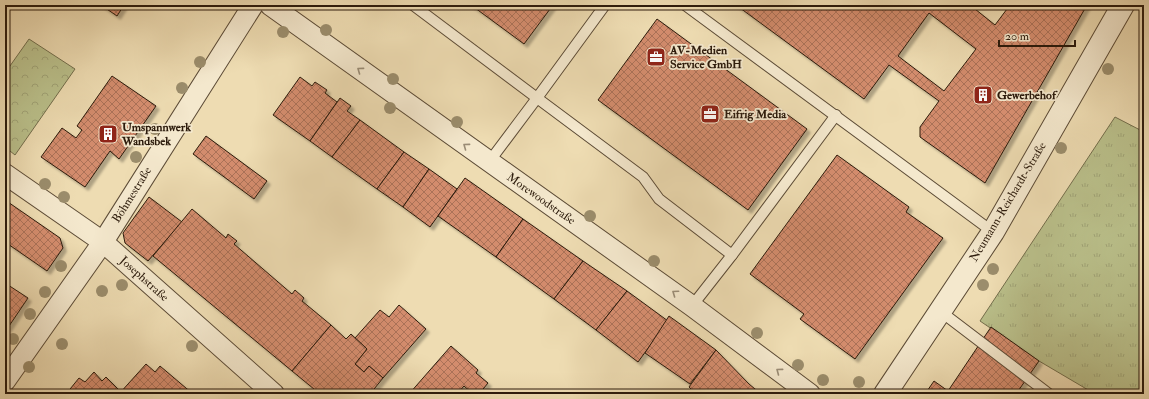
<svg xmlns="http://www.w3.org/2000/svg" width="1149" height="399" font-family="'IM FELL Double Pica',serif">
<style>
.grass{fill:url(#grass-tufts);stroke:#736e4c}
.forest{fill:url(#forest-crowns);stroke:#736e4c}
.building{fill:url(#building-cross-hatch);stroke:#2c1b0c;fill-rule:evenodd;filter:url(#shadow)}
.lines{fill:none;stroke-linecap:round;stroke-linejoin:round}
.service-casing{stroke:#5c4b36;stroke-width:12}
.minor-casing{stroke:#5c4b36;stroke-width:22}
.tertiary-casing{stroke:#5c4b36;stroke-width:24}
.service{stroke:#f4e8cd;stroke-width:10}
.minor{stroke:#f4e8cd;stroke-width:20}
.tertiary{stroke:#f4e8cd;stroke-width:22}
.tree{fill:#9b8d6c}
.oneway{stroke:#9a8c76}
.labels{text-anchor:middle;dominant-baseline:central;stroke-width:3.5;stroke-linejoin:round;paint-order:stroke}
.poi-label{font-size:12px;font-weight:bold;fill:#2c1b0c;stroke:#f4e8cd;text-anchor:start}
.street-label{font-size:12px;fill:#2c1b0c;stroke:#f4e8cd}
</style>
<defs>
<pattern id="grass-tufts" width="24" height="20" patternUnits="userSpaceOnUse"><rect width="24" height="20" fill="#bac08b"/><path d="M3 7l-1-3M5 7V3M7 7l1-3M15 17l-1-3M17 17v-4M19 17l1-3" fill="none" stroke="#a0a477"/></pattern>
<pattern id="forest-crowns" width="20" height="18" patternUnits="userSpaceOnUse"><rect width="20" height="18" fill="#bac08b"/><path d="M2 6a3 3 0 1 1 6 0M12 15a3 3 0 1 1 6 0" fill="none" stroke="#a0a477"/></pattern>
<pattern id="building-cross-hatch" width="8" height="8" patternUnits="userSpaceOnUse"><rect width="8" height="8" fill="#d38c6d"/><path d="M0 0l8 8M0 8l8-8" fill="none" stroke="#ab7258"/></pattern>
<filter id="shadow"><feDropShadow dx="3.5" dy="3.5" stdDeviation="1" flood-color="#0004"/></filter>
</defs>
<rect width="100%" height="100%" fill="#eedcb2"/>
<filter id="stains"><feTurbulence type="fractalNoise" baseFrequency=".005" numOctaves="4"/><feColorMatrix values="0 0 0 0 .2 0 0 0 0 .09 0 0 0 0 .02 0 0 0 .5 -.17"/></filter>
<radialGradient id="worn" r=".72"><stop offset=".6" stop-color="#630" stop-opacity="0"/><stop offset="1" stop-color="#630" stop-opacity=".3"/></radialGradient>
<path class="grass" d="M1115,117L1144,132V394H1095L1039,361L980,321Z"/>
<path class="forest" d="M29,39L75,69L15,155L5,147V73Z"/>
<g class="building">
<path d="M101,5H124L117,16Z"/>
<path d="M471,5H553L524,44Z"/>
<path d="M736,5H970L995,25L1010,5H1087L985,183L920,137V127L939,101L889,65L864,99ZM929,13L976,49L944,91L898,56Z"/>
<path d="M657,19L807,129L748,210L598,100Z"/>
<path d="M112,76L156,106L119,159L110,151L85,187L41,157L62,128L76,138L82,130L77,126Z"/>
<path d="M300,77L312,86L315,82L327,90L325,93L337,102L310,141L273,115Z"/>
<path d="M340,98L351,106L347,111L360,120L332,157L310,141Z"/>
<path d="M360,120L404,152L377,189L332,157Z"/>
<path d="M206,136L267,181L254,199L193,154Z"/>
<path d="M404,152L429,169L403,207L377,189Z"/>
<path d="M837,155L909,207L906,212L943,238L855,359L800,319L804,314L750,274Z"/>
<path d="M429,169L457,189L430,227L403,207Z"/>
<path d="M465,178L523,219L496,257L438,216Z"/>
<path d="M149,197L182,222L148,261L125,243L123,233Z"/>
<path d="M5,200L60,238L63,248L47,271L5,242Z"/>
<path d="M192,209L226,238L228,234L237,241L234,244L292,294L295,290L304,298L302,301L331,325L292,371L153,256Z"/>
<path d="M523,219L583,261L554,299L496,257Z"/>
<path d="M583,261L627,291L596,330L554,299Z"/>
<path d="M5,283L28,298L5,332Z"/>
<path d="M627,291L668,321L638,362L596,330Z"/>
<path d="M399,305L426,329L383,378L369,366L364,372L355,364L367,349L355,338L380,310L389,317Z"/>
<path d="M669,316L716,350L690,384L645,353Z"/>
<path d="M331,325L346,339L351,334L367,349L355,364L364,372L369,366L383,378L370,394H320L292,371Z"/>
<path d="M991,327L1039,361L1016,394H953L948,391Z"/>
<path d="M451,346L478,370L476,373L488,383L479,394H473L464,386L457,394H409Z"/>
<path d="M716,350L749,384L761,394H696L689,387Z"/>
<path d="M146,364L155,372L160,366L193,394H119Z"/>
<path d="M94,372L102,381L106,377L121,392L119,394H66L79,378L85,382Z"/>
<path d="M934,381L948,391L953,394H925Z"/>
</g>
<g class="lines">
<defs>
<g id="service">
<path d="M413,5L537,98L489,162"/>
<path d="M605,5L537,98L643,177L659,199L732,255L692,306"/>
<path d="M685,5L993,232"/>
<path d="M732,255L836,115"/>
<path d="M940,311L1049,394"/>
</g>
<g id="minor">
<path d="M270,5L692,306L810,394"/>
<path d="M5,174L103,242L274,394"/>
<path d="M5,381L103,242L253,5"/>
</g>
<path id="tertiary" d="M885,394L993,232L1123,5"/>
</defs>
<use href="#service" class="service-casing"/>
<use href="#minor" class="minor-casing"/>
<use href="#tertiary" class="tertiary-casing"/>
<use href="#service" class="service"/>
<use href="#minor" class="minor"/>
<use href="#tertiary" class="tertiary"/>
</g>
<g class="tree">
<circle cx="326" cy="30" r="6"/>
<circle cx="283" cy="32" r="6"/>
<circle cx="200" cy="62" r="6"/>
<circle cx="1108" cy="69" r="6"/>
<circle cx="393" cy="79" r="6"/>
<circle cx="182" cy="88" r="6"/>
<circle cx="390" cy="108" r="6"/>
<circle cx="457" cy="122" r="6"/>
<circle cx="155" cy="129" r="6"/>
<circle cx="1061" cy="148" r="6"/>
<circle cx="136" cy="157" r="6"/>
<circle cx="45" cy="184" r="6"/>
<circle cx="64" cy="197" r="6"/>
<circle cx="590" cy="216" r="6"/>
<circle cx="654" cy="261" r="6"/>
<circle cx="61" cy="266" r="6"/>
<circle cx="993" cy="269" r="6"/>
<circle cx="122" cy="285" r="6"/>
<circle cx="983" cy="285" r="6"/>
<circle cx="102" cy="291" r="6"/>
<circle cx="45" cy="292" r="6"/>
<circle cx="30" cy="314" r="6"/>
<circle cx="757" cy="333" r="6"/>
<circle cx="13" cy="339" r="6"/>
<circle cx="62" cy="344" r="6"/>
<circle cx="192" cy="346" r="6"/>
<circle cx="798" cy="365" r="6"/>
<circle cx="29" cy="367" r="6"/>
<circle cx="823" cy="380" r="6"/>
<circle cx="859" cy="382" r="6"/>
</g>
<defs><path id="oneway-chevron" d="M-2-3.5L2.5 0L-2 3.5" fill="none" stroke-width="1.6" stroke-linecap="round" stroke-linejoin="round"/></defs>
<g class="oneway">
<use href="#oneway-chevron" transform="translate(360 70) rotate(-144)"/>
<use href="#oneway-chevron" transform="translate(466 146) rotate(-144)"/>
<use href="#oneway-chevron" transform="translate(675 293) rotate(-145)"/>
<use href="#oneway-chevron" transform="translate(779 371) rotate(-143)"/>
</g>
<defs>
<symbol id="office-square" viewBox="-11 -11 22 22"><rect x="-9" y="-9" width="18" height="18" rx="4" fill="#8f2418" stroke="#f4e8cd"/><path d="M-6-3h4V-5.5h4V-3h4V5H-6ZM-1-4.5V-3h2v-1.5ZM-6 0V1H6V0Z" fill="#fff"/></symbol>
<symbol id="building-square" viewBox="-11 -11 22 22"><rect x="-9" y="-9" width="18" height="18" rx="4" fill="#8f2418" stroke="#f4e8cd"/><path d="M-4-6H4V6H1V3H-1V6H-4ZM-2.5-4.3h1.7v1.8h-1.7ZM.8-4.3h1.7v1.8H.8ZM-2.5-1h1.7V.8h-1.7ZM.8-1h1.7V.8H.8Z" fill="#fff"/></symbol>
</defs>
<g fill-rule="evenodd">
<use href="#office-square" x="645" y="46" width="22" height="22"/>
<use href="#building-square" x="972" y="84" width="22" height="22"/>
<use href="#office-square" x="699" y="103" width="22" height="22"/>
<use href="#building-square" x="97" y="123" width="22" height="22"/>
</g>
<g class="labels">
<g class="poi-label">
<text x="670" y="50">AV-Medien<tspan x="670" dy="14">Service GmbH</tspan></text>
<text x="997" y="95">Gewerbehof</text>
<text x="724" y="114">Eifrig Media</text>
<text x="122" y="127">Umspannwerk<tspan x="122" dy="14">Wandsbek</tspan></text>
</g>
<g class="street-label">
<text transform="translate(132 195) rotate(-58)">Böhmestraße</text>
<text transform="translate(541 199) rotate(35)">Morewoodstraße</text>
<text transform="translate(1008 202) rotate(-59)">Neumann-Reichardt-Straße</text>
<text transform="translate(144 279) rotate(42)">Josephstraße</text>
</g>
</g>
<rect width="1149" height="399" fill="none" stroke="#eedcb2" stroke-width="20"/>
<rect x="6" y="6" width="1137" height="387" fill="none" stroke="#2c1b0c" stroke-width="2"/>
<rect x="10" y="10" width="1129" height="379" fill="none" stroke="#2c1b0c"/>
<path d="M999 40v6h76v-6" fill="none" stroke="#2c1b0c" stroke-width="2"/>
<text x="1005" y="40" font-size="12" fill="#2c1b0c" stroke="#f4e8cd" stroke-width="3" paint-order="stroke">20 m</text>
<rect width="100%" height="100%" filter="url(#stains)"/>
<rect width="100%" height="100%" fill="url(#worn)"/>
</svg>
